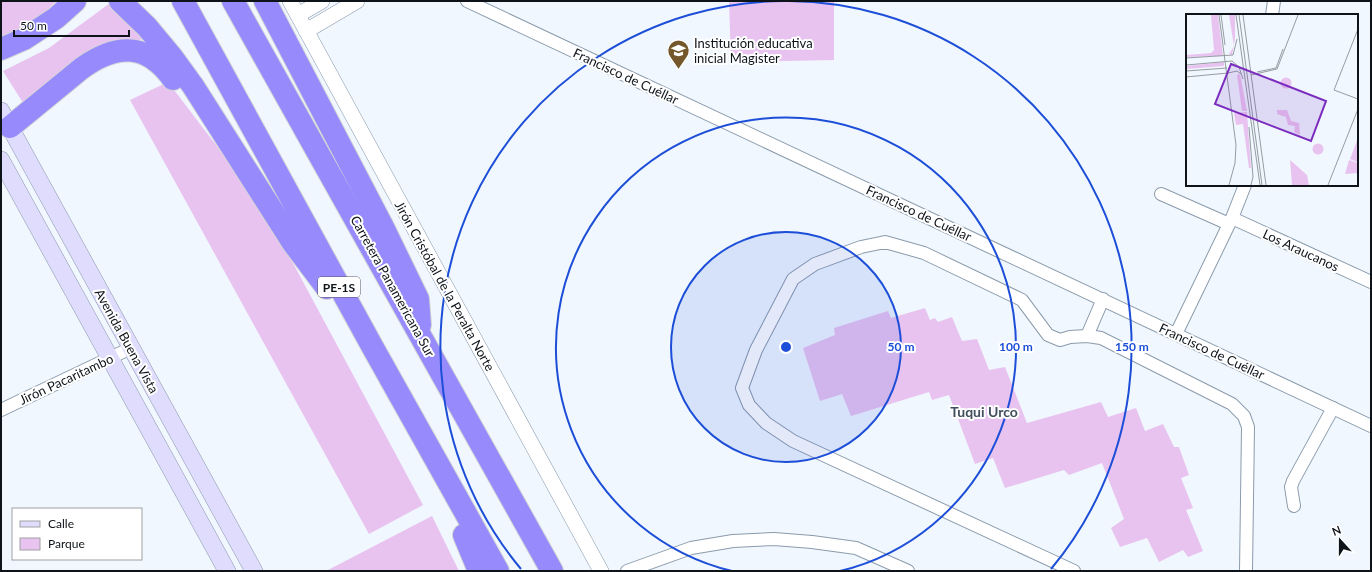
<svg xmlns="http://www.w3.org/2000/svg" width="1372" height="572" font-family="Lato,sans-serif">
<style>
.green{fill:#e9c3f0}
.lines{fill:none;stroke-linecap:round;stroke-linejoin:round}
.minor-casing{stroke:#8b9bac;stroke-width:14}
.tertiary-casing{stroke:#8b9bac;stroke-width:16}
.secondary-casing{stroke:#8b9bac;stroke-width:18}
.motorway-casing{stroke:#d3d5d6;stroke-width:24}
.minor{stroke:#fff;stroke-width:12}
.tertiary{stroke:#fff;stroke-width:15}
.secondary{stroke:#e0dcfe;stroke-width:17}
.motorway{stroke:#968afc;stroke-width:22}
.ring{fill:none;stroke:#1d4ed8;stroke-width:2}
.labels{text-anchor:middle;dominant-baseline:central;stroke-width:4;stroke-linejoin:round;paint-order:stroke}
.shield{fill:#fff;stroke:#565a5e;stroke-width:1}
.shield-label{font-size:12px;font-weight:bold;fill:#0d1319}
.poi-label{font-size:13px;fill:#0d1319;stroke:#fff;text-anchor:start}
.street-label{font-size:13px;fill:#0d1319;stroke:#fff}
.neighbourhood-label{font-size:14px;font-weight:bold;fill:#404e5d;stroke:#fff}
.inset-road{fill:none;stroke:#959ca2;stroke-width:1}
.view{fill:#7b2cbf;fill-opacity:0.15;stroke:#7b2cbf;stroke-width:2}
.inset-edge{fill:none;stroke:#0d1319;stroke-width:2}
.centre{fill:#1d4ed8;stroke:#fff;stroke-width:2}
.ring-label{font-size:12px;text-anchor:middle;font-weight:bold;fill:#1d4ed8;stroke:#fff;stroke-width:4;stroke-linejoin:round;paint-order:stroke}
</style>
<rect width="100%" height="100%" fill="#f0f7fe"/>
<g class="green">
<path d="M1,1H56L35,23L1,40Z"/>
<path d="M729,1H834V60L731,62Z"/>
<path d="M110,3L148,38L88,52L25,106L3,71L49,48Z"/>
<path d="M168,82L242,179L265,211L423,505L369,534L130,100Z"/>
<path d="M925,308L930,320L935,318L938,322L952,317L962,341L977,339L989,370L1005,367L1027,423L1101,402L1108,417L1136,408L1145,431L1163,424L1174,447H1179L1189,475L1181,478L1193,508L1186,510L1203,551L1188,557L1183,550L1159,562L1147,538L1120,547L1111,528L1124,519L1102,463L1069,475L1064,470L1005,488L993,458L975,464L949,395L932,400L929,392L851,416L842,394L820,401L803,348L835,335L834,328L888,311L891,318Z"/>
<path d="M432,516L459,571H326Z"/>
</g>
<g class="lines">
<defs>
<g id="minor">
<path d="M467,1L1371,426"/>
<path d="M1272,15L1274,1"/>
<path d="M1161,194L1229,224"/>
<path d="M1232,218L1371,282"/>
<path d="M1176,334L1232,218L1245,185"/>
<path d="M1087,336L1103,299"/>
<path d="M1,410L131,348"/>
<path d="M1294,506L1291,487L1293,481L1333,408"/>
<path d="M627,571L691,548L733,541L774,539L812,542L856,548L908,571"/>
<path d="M1074,571L793,441L766,423L749,405L742,388L756,350L793,279L815,264L861,247L885,242L924,253L1022,300L1048,335L1060,340L1070,337L1087,336L1101,338L1232,404L1244,416L1248,427L1246,571"/>
</g>
<g id="tertiary">
<path d="M290,1L601,571"/>
<path d="M298,15L322,1"/>
<path d="M306,31L357,1"/>
</g>
<g id="secondary">
<path d="M1,111L254,571"/>
<path d="M1,160L227,571"/>
</g>
<g id="motorway">
<path d="M120,1L147,27L172,57L193,86L293,243L327,288"/>
<path d="M183,1L372,346L498,571"/>
<path d="M233,1L552,571"/>
<path d="M265,1L383,227L418,299L420,325"/>
<path d="M1,49L24,39L56,18L75,1"/>
<path d="M10,127L82,68C117,43 147,43 173,79"/>
<path d="M464,535L479,571"/>
</g>
</defs>
<use href="#minor" class="minor-casing"/>
<use href="#tertiary" class="tertiary-casing"/>
<use href="#secondary" class="secondary-casing"/>
<use href="#motorway" class="motorway-casing"/>
<use href="#minor" class="minor"/>
<use href="#tertiary" class="tertiary"/>
<use href="#secondary" class="secondary"/>
<use href="#motorway" class="motorway"/>
</g>
<circle cx="786" cy="347" r="115" fill="#1d4ed8" fill-opacity=".12"/>
<g class="ring">
<circle cx="786" cy="347" r="115"/>
<path d="M732 571A230 230 0 1 1 840 571"/>
<path d="M521 569A346 346 0 0 1 783 1M789 1A346 346 0 0 1 1051 569"/>
</g>
<defs>
<symbol id="school-pin" viewBox="-11 -11 22 30"><path d="M0 17L-7.5 6A9.5 9.5 0 1 1 7.5 6Z" fill="#74582b" stroke="#fff"/><path d="M0-5L7-2L0 1L-7-2ZM-4 1L0 2.5L4 1V4Q0 6-4 4Z" fill="#fff"/></symbol>
</defs>
<g fill-rule="evenodd">
<use href="#school-pin" x="666" y="38" width="25" height="34"/>
</g>
<g class="labels">
<rect class="shield" x="318" y="277" width="42" height="20" rx="3"/>
<g class="shield-label">
<text x="339" y="287">PE-1S</text>
</g>
<g class="poi-label">
<text x="694" y="43">Institución educativa<tspan x="694" dy="15">inicial Magister</tspan></text>
</g>
<g class="street-label">
<text transform="translate(626 76) rotate(25)">Francisco de Cuéllar</text>
<text transform="translate(919 213) rotate(25)">Francisco de Cuéllar</text>
<text transform="translate(1301 250) rotate(25)">Los Araucanos</text>
<text transform="translate(393 286) rotate(61)">Carretera Panamericana Sur</text>
<text transform="translate(445 286) rotate(61)">Jirón Cristóbal de la Peralta Norte</text>
<text transform="translate(127 341) rotate(61)">Avenida Buena Vista</text>
<text transform="translate(1212 351) rotate(25)">Francisco de Cuéllar</text>
<text transform="translate(66 379) rotate(-25)">Jirón Pacaritambo</text>
</g>
<g class="neighbourhood-label">
<text x="984" y="411">Tuqui Urco</text>
</g>
</g>
<g transform="translate(1186 14)">
<rect width="172" height="172" fill="#f0f7fe"/>
<path d="M25,1H32L37,42L0,43V41L25,39L28,36ZM43,1H49V25L46,41L43,40L48,32ZM38,48V52L0,55V52ZM54,60L61,97H56L51,61ZM94.5 69a5.5 5.5 0 1 1 11 0a5.5 5.5 0 1 1-11 0ZM91,96H101L105,107L113,109L114,121L108,118L109,112L102,111L100,103L91,100ZM61,98L65,154H63L57,110L50,111L48,99ZM172,124V144L171,148L164,145ZM126.5 135a5.5 5.5 0 1 1 11 0a5.5 5.5 0 1 1-11 0ZM104,146L121,161L123,171H106ZM163,146L172,149V159L159,160Z" fill="#e9c3f0"/>
<path class="inset-road" d="M33,1L50,131L49,149L43,171M35,1L39,31M50,1L74,171M53,1L76,171M57,1L80,171M172,15L148,76L172,85M0,44L47,41L51,25M0,51L46,47L53,53L57,65M0,57L41,54M71,58L90,54L97,35M42,59L51,57L55,60M65,61L91,55L112,1M0,63L42,59M63,113L67,163L65,171M142,171L172,95"/>
<path class="view" d="M45,50L140,87L125,127L29,90Z"/>
<rect width="172" height="172" class="inset-edge"/>
</g>
<circle cx="786" cy="347" r="6" class="centre"/>
<g class="ring-label">
<text x="901" y="351">50 m</text>
<text x="1016" y="351">100 m</text>
<text x="1132" y="351">150 m</text>
</g>
<rect width="1372" height="572" fill="none" stroke="#0d1319" stroke-width="4"/>
<rect x="12" y="508" width="130" height="52" fill="#ffffff" stroke="#9ea1a3"/>
<rect x="20" y="521" width="20" height="6" fill="#e0dcfe" stroke="#9ea1a3"/>
<text x="48" y="528" font-size="12" fill="#0d1319">Calle</text>
<rect x="20" y="538" width="20" height="12" fill="#e9c3f0" stroke="#9ea1a3"/>
<text x="48" y="548" font-size="12" fill="#0d1319">Parque</text>
<g transform="translate(1340 540) rotate(339)" stroke="#ffffff" stroke-width="3" paint-order="stroke">
<path d="M0-3L7 15L0 10L-7 15Z" fill="#0d1319"/>
<text y="-6" font-size="11" font-weight="bold" text-anchor="middle" fill="#0d1319">N</text>
</g>
<path d="M14 30v6h115v-6" fill="none" stroke="#0d1319" stroke-width="2"/>
<text x="20" y="30" font-size="12" fill="#0d1319" stroke="#ffffff" stroke-width="3" paint-order="stroke">50 m</text>
</svg>
